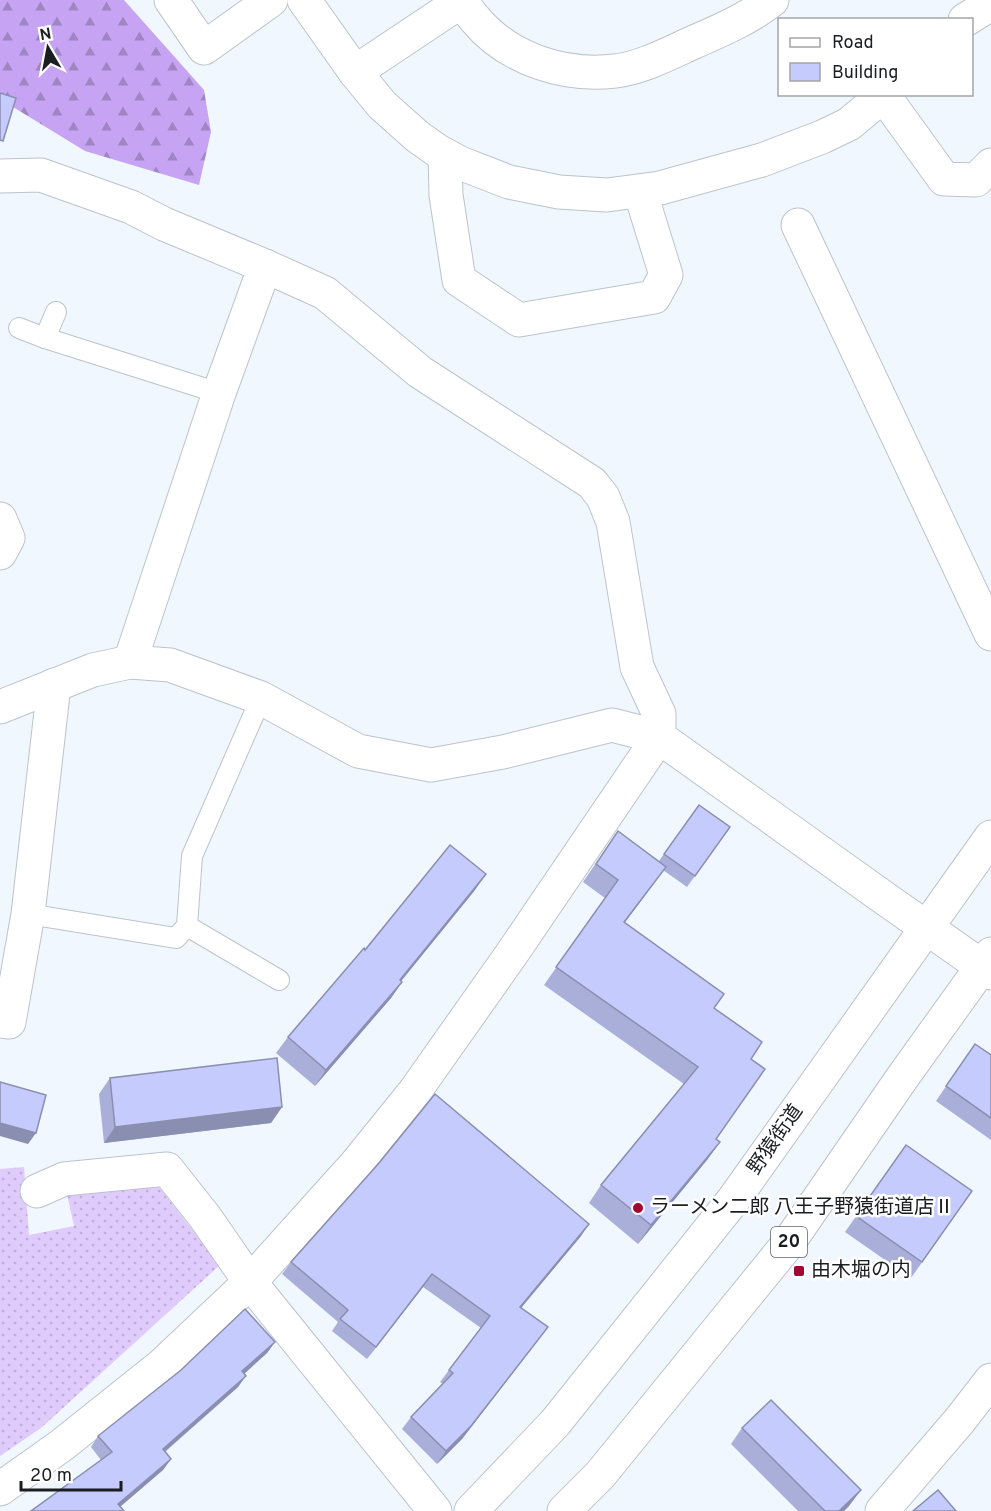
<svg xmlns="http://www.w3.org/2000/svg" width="991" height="1511" font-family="Overpass,'Noto Sans JP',sans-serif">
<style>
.grass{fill:url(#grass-dots)}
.forest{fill:url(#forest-firs)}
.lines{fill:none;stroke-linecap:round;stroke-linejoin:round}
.lane-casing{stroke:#bcc3cd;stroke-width:22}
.street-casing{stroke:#bcc3cd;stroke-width:35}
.secondary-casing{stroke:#bcc3cd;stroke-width:35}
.primary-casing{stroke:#bcc3cd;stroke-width:35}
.lane{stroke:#fff;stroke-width:20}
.street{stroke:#fff;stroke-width:33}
.secondary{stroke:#fff;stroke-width:33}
.primary{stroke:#fff;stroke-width:33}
.wall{fill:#a9afd9}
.shaded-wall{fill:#8a8eb0}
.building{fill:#c5cbfc;stroke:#8a8eb0;stroke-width:1.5}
.poi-dot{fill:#a30632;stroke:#fff;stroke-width:2}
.labels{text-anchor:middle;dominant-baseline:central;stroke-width:5;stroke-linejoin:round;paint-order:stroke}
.shield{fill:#fff;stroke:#5f6264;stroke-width:1.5}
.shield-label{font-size:18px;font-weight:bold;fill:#1b1e21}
.street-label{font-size:20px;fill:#1b1e21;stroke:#fff}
.poi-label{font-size:20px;fill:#1b1e21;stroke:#fff;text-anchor:start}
</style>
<defs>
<pattern id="grass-dots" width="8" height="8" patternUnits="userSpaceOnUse" patternTransform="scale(1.5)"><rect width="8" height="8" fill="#e0cbfd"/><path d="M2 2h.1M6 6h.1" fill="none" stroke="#c0aed9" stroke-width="1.8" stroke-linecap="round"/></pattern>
<pattern id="forest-firs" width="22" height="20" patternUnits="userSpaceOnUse" patternTransform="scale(1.5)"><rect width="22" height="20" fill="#c6a4f3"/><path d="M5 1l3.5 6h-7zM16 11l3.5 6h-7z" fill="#a085c4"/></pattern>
</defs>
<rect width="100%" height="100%" fill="#f1f7fe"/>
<path class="grass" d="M24,1167L29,1235L74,1226L67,1194L159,1187L220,1265L41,1428L0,1456V1169Z"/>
<path class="forest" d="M0,0H124L204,90L211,132L199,185L85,151L0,99Z"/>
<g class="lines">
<defs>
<g id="lane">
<path d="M19,328L45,338L219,393"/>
<path d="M45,338L56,312"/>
<path d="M28,914L176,938L187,926L192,856L261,698"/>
<path d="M187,926L279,980"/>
</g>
<g id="street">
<path d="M171,0L204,48L271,0"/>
<path d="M462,1C466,7 470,14 475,19C508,59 564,77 615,71C641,68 668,54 692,43C719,31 748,19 772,0"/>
<path d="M355,72L463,0"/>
<path d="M884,96L944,179L976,180L991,165"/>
<path d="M445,155L446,195L459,280L519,320L654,297L666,275L640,191"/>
<path d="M0,176L41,175L131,207L164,224L265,266L219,393L130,662"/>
<path d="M798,225L991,634"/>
<path d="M0,519L8,538L0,553"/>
<path d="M0,707L93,670L130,662L170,665L261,698L358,751L431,765L503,752L612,725L659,737"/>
<path d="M0,1021L9,1022L28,914L54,685"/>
<path d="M37,1191L64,1179L167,1169L205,1217L250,1282L435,1511"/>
<path d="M0,1489L62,1445L161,1366L250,1282L356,1164L415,1091L513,952L659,737V714L637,667L613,522L603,497L592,483L420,372L325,293L265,266"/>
<path d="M882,1511L960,1420L991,1380"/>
</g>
<g id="secondary">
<path d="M304,0L355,72L382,105L418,137L438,151L460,163L509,182L559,192L607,195L660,188L762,160L822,137L849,124L885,94"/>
<path d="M965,20L991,4"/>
<path d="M659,737L880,895L991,973"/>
</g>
<g id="primary">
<path d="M471,1511L555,1423L734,1199L991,837"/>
<path d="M564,1511L600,1475L787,1245L902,1078L991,954"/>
</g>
</defs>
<use href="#lane" class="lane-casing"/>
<use href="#street" class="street-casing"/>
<use href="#secondary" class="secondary-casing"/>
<use href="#primary" class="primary-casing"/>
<use href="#lane" class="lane"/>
<use href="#street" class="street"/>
<use href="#secondary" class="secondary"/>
<use href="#primary" class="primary"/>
</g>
<g class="wall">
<path d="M699,805L730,827L687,887L663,870L624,923L714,1008L751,1059L716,1139L720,1142L707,1160L638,1244L589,1203L601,1185L684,1084L544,985L605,898L583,882L618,831L659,861Z"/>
<path d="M475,890L401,981L402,982L391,998L315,1086L276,1053L288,1037L365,950Z"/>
<path d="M975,1044L991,1055V1140L936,1101Z"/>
<path d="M110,1078L282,1107L271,1123L104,1143L99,1094Z"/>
<path d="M906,1145L972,1191L911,1278L845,1232Z"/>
<path d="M581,1236L521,1307L539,1339L462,1439L437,1464L402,1429L411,1417L443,1384L440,1382L481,1328L423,1287L367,1359L332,1331L338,1322L282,1274L291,1262Z"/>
<path d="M275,1342L267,1353L244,1374L238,1387L165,1452L171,1459L163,1470L120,1507L31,1511L101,1460L91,1447L98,1436Z"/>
<path d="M742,1428L849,1506L844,1511H798L731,1444Z"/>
</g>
<g class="shaded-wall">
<path d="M666,867L653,885L611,941L624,922Z"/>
<path d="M486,874L475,890L389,996L400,980Z"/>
<path d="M402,982L391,998L315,1086L326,1070Z"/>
<path d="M282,1107L271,1123L104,1143L115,1127Z"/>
<path d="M0,1123L36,1133L28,1144L0,1136Z"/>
<path d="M720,1142L707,1160L638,1244L651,1225Z"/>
<path d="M589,1224L581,1236L512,1319L520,1307Z"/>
<path d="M432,1274L423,1287L367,1359L376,1347Z"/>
<path d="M548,1327L462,1439L437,1464L446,1451Z"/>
<path d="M275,1342L267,1353L234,1383L242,1371Z"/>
<path d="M246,1376L238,1387L155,1460L163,1449Z"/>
<path d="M171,1459L163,1470L115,1511L118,1504Z"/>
<path d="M861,1490L849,1506L844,1511H839Z"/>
</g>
<g class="building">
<path d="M0,93L16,98L3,141L0,140Z"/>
<path d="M699,805L730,827L695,876L664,854Z"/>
<path d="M618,831L666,867L624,922L724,994L714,1008L762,1042L751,1059L765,1069L716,1139L720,1142L651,1225L601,1185L698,1067L556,967L618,880L596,864Z"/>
<path d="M450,845L486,874L400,980L402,982L326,1070L288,1037L364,948L365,950Z"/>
<path d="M975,1044L991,1055V1118L946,1086Z"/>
<path d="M277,1058L282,1107L115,1127L110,1078Z"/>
<path d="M0,1082L46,1095L36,1133L0,1123Z"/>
<path d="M435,1094L589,1224L520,1307L548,1327L471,1426L446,1451L411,1417L453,1373L449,1370L490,1316L432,1274L376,1347L340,1319L348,1310L291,1262L379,1163Z"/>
<path d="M906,1145L972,1191L922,1262L856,1216Z"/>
<path d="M245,1309L275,1342L242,1371L246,1376L163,1449L171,1459L118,1504L124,1511H31L112,1452L98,1436L181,1370Z"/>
<path d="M771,1400L861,1490L839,1511H825L742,1428Z"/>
<path d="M938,1490L956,1511H913Z"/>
</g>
<g class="poi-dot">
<circle cx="638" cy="1208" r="6"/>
<rect x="793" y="1265" width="12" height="12" rx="3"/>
</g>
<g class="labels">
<rect class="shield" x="771" y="1227" width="36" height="30" rx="4.5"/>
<g class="shield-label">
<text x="789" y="1242">20</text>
</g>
<g class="street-label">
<text transform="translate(776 1140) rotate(-55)">野猿街道</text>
</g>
<g class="poi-label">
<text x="650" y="1208">ラーメン二郎 八王子野猿街道店Ⅱ</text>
<text x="811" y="1271">由木堀の内</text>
</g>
</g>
<rect x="778" y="18" width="195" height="78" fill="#ffffff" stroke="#a4a5a6" stroke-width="1.5"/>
<rect x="790" y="38" width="30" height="9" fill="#ffffff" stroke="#a4a5a6" stroke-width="1.5"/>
<text x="832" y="48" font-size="18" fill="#1b1e21">Road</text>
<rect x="790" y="63" width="30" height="18" fill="#c5cbfc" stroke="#a4a5a6" stroke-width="1.5"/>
<text x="832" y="78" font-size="18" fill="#1b1e21">Building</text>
<g transform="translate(48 48) rotate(350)" stroke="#ffffff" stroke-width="4.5" paint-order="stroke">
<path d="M0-4.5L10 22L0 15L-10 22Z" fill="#1b1e21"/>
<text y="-9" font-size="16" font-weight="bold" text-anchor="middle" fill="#1b1e21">N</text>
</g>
<path d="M21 1481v9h100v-9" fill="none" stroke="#1b1e21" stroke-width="3"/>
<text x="30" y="1481" font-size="18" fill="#1b1e21" stroke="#ffffff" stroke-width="4.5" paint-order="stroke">20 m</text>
</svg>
